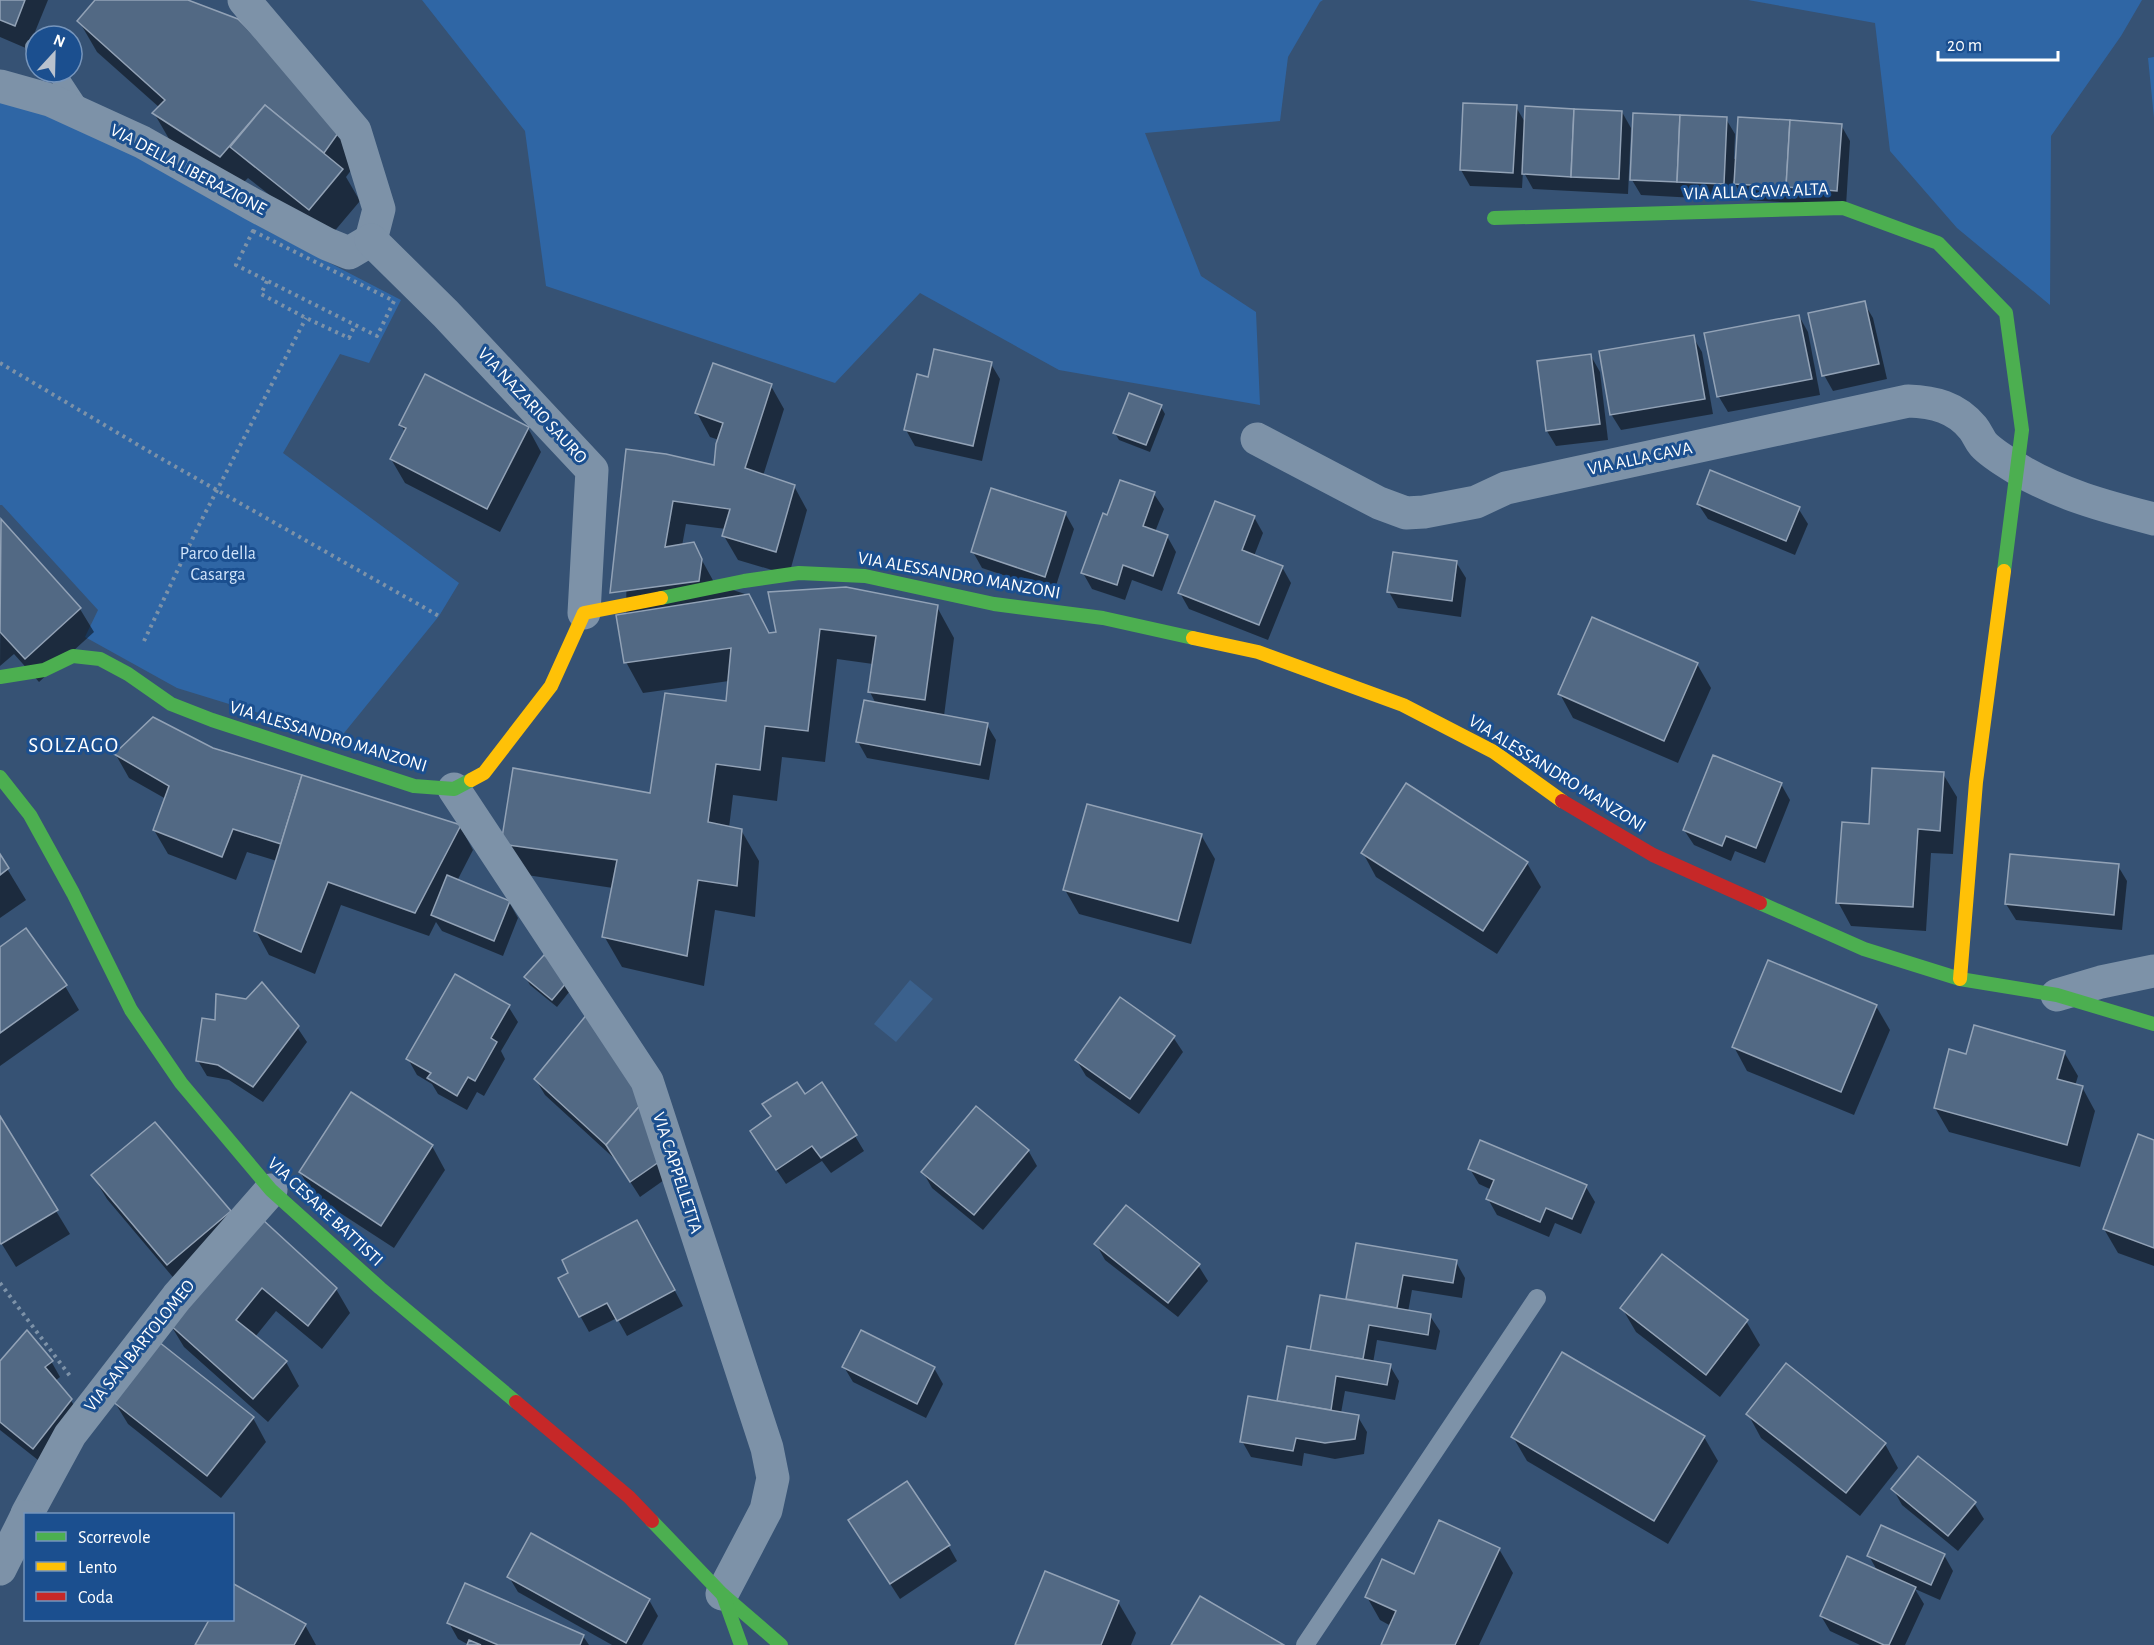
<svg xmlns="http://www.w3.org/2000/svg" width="2154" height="1645" font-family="'Alegreya Sans',sans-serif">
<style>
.green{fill:#2f66a5}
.water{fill:#3b618d}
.shadow{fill:#0007}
.building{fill:#526984;stroke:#92a2b6;stroke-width:1.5}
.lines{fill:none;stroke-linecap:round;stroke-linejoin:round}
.path{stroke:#7d92a8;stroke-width:4;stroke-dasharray:3 4.5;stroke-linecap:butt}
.lane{stroke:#7d92a8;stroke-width:18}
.street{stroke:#7d92a8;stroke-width:33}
.fast{stroke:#4caf50;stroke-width:14}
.slow{stroke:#ffc107;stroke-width:14}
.jam{stroke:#c62828;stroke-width:14}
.labels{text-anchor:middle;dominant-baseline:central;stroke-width:6;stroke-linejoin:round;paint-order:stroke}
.street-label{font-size:18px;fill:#fff;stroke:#1b4f8f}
.park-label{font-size:18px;fill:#cfe3fa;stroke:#1b4f8f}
.quarter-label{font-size:21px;letter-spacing:1.5px;fill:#fff;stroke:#1b4f8f}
</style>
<rect width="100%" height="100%" fill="#365274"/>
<g class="green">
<path d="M422,0H1323L1320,2L1288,57L1280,121L1145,133L1201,276L1256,312L1260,405L1059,370L920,293L835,383L546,286L525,131Z"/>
<path d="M1748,0H2142L2121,36L2051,136L2050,305L1957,228L1890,151L1875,23Z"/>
<path d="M2154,57V118L2148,58Z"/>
<path d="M0,100L48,111L133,155L268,231L401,300L369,363L340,354L283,453L459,583L439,616L340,738L177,688L85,637L98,610L2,505H0Z"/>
</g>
<path class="water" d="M910,980L933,999L896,1042L874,1024Z"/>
<g class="shadow">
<path d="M0,0H48L28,49L0,37Z"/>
<path d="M97,0H183L292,75L358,161L346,177L360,201L327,240L248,178L239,187L172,144L154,113L160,108L97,52L79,21Z"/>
<path d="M1516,107L1526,124L1622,112L1631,128L1628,194L1533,189L1523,171L1522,188L1470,186L1461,170Z"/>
<path d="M1726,119L1735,134L1734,159L1841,125L1850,141L1846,206L1744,200L1733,180L1732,200L1641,195L1632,180Z"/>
<path d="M1864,303L1873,318L1887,379L1833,391L1824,375Z"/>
<path d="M1799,316L1808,332L1820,395L1728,412L1719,397Z"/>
<path d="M1693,337L1702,352L1713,414L1621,430L1611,414Z"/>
<path d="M1591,356L1600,372L1608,440L1556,446L1547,431Z"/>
<path d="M991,364L1000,379L982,461L915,446L906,430L929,379Z"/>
<path d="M771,386L784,409L763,476L794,486L807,510L789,575L738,560L724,536L726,529L686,524L682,546L693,544L715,584L748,595L770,634L937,607L954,638L944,716L987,725L996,740L989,780L867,758L858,742L876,704L870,692L873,664L837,659L825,762L782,757L777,801L733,795L729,828L741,830L759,861L755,917L715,910L704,986L622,967L604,936L613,888L520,874L502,843L651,795L727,703L729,681L643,693L626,662L627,451L715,467L719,440L710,437L697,413Z"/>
<path d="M1161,407L1165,414L1150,452L1119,440L1115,433Z"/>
<path d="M401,425L528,428L541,452L500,532L405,483L391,459L405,432Z"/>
<path d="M1121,482L1154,494L1164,509L1155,532L1167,536L1176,552L1162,591L1132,580L1125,600L1092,589L1083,573L1108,517Z"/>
<path d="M1698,504L1798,508L1808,524L1795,555L1708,519Z"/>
<path d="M1065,513L1074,529L1054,592L982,568L973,552Z"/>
<path d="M1254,517L1263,533L1254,556L1282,567L1291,583L1268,640L1189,609L1180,593Z"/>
<path d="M1,521L80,609L94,632L39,682L14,654L0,666Z"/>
<path d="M1456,562L1466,578L1461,617L1398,608L1389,592Z"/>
<path d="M1697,664L1711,688L1678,763L1573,718L1560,694Z"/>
<path d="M212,749L460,826L473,850L457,881L509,902L518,918L503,956L442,931L436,922L429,936L341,905L315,974L269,955L256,931L277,861L247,852L236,880L168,854L154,830L166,799L129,778L116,755Z"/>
<path d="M1943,774L1957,797L1953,854L1931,853L1926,931L1851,926L1838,902L1870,826Z"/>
<path d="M1781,784L1790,800L1765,863L1735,851L1731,861L1694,845L1684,830Z"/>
<path d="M1201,835L1215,859L1191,944L1079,914L1065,890Z"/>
<path d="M1363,853L1527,863L1541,887L1497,954L1376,877Z"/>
<path d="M0,857L26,900L0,918Z"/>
<path d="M2118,866L2127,881L2122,930L2016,920L2006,904Z"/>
<path d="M25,930L65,986L79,1010L0,1066V949Z"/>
<path d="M526,978L574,986L557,1007L530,985Z"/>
<path d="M508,1006L518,1022L501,1051L505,1059L484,1096L477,1092L467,1110L438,1094L432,1084L417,1075L408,1059Z"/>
<path d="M1876,1006L1890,1030L1854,1115L1747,1071L1734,1047Z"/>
<path d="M297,1027L307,1042L263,1102L229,1080L207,1076L198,1061Z"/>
<path d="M1173,1037L1183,1052L1139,1114L1086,1076L1077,1061Z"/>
<path d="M2064,1052L2078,1076L2075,1086L2082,1087L2095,1111L2080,1167L1949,1132L1935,1108L1967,1056Z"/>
<path d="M536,1080L674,1173L640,1197L617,1161L545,1095Z"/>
<path d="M805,1096L855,1136L864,1151L831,1173L822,1161L786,1184L761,1147Z"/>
<path d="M0,1119L70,1234L16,1267L0,1241Z"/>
<path d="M2154,1142V1266L2118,1253L2104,1229Z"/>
<path d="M432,1146L445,1170L394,1248L314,1196L300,1172Z"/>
<path d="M1028,1150L1037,1166L983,1230L932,1188L923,1172Z"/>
<path d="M1470,1169L1586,1187L1595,1202L1581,1234L1555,1223L1549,1237L1497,1215L1488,1199L1492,1190L1479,1184Z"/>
<path d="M93,1176L229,1212L182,1288L107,1199Z"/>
<path d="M262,1221L336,1289L350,1313L322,1349L276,1311L255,1337L286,1362L299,1386L268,1422L184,1347L170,1324Z"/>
<path d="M646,1237L683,1306L627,1336L617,1318L589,1332L560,1279Z"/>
<path d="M1096,1244L1198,1265L1208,1281L1178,1317L1105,1260Z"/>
<path d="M1357,1244L1456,1262L1465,1278L1462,1298L1412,1290L1408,1312L1430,1316L1440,1331L1436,1350L1377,1340L1373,1363L1390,1366L1399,1381L1395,1400L1345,1391L1341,1413L1358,1417L1367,1432L1364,1454L1335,1459L1304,1453L1302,1466L1251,1457L1242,1441L1278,1403L1347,1301Z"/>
<path d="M1622,1308L1746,1321L1760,1345L1720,1397L1636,1332Z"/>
<path d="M51,1361L60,1377L55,1381L70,1399L80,1415L43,1464L0,1430V1363Z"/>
<path d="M844,1367L934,1368L943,1384L926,1418L853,1382Z"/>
<path d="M114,1401L253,1418L266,1442L221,1498L128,1424Z"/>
<path d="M1748,1414L1885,1444L1898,1468L1860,1516L1761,1438Z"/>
<path d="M1513,1437H1704L1718,1461L1668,1544L1527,1461Z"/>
<path d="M1893,1489L1974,1503L1984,1519L1958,1551L1902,1505Z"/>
<path d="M859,1536L948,1545L957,1561L900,1599Z"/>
<path d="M1499,1549L1513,1573L1479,1645H1382L1391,1626L1380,1620L1367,1597L1414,1576Z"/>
<path d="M1944,1555L1953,1571L1940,1600L1915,1589L1924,1604L1905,1645H1860L1830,1631L1821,1616L1878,1572L1869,1556Z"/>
<path d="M509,1577L649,1600L658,1616L642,1645H612L518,1592Z"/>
<path d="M1118,1602L1136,1633L1131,1645H1016Z"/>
<path d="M211,1620L305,1625L316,1645H196Z"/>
<path d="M449,1623L583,1636L589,1645H469L458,1639Z"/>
</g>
<g class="building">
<path d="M0,0H25L15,26L0,20Z"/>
<path d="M95,0H188L238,19L293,74L341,129L324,153L265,105L220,157L152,113L165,100L77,21Z"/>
<path d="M1463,103L1517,105L1513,173L1460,170Z"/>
<path d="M265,105L343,169L309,210L230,147Z"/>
<path d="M1525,106L1574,109L1571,177L1522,174Z"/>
<path d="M1574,109L1622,111L1619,179L1571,177Z"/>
<path d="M1633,113L1680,115L1677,182L1630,180Z"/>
<path d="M1680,115L1727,117L1724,184L1677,182Z"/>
<path d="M1738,117L1790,120L1786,187L1734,184Z"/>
<path d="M1790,120L1842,124L1837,191L1786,187Z"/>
<path d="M1865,301L1879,364L1822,376L1808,313Z"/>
<path d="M1799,315L1812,379L1717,397L1704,333Z"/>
<path d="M1694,335L1705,399L1610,415L1599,351Z"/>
<path d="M934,349L992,362L973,446L904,430L917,374L928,377Z"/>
<path d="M1591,354L1600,424L1546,431L1537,361Z"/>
<path d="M713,363L772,384L745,468L795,485L776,552L722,536L730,509L673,501L665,547L694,542L702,559L699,581L610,593L626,449L666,454L714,465L716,444L723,423L695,413Z"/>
<path d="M425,374L529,427L487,509L390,459L406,428L399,425Z"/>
<path d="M1129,393L1162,405L1146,445L1113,433Z"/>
<path d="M1710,470L1800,507L1786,541L1697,504Z"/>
<path d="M1120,480L1155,492L1143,526L1168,535L1153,576L1123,565L1117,585L1081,573L1103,513L1107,515Z"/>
<path d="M991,488L1066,512L1045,577L971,552Z"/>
<path d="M1215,501L1255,516L1242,550L1283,566L1259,625L1178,593Z"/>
<path d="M1,519L81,608L25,659L0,632Z"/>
<path d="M1393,552L1457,561L1452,601L1387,592Z"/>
<path d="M846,587L938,605L925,700L868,692L876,636L820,629L808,731L765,726L760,770L716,764L708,822L742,829L737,886L698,880L687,956L602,937L617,860L501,844L513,768L650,793L665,693L726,701L731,648L624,663L616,615L749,594L769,633L776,632L768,592Z"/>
<path d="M1592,617L1698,663L1664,741L1558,694Z"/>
<path d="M864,700L988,723L980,765L856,742Z"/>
<path d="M153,717L213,748L302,775L281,844L233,829L222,857L153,830L169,786L114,754Z"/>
<path d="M1713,755L1782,783L1756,848L1726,836L1722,846L1683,830Z"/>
<path d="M1872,768L1944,772L1940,831L1918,829L1913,907L1836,903L1842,822L1869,824Z"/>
<path d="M302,775L461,825L415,913L328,882L301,952L254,931Z"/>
<path d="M1406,783L1528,862L1483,931L1361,853Z"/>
<path d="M1087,804L1202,834L1178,921L1063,890Z"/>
<path d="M0,854L9,868L0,875Z"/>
<path d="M2010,854L2119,864L2114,915L2005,904Z"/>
<path d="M447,875L510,901L494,941L431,915Z"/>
<path d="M26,928L67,985L0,1033V947Z"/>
<path d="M544,955L571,977L552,1000L524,977Z"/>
<path d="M1768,960L1877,1005L1841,1092L1732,1047Z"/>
<path d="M455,974L510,1005L491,1038L497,1042L475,1081L468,1077L457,1096L427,1078L431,1073L406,1059Z"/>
<path d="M262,982L299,1026L253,1087L218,1065L196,1061L202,1018L215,1020L216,994L246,999Z"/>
<path d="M1120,997L1175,1036L1130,1099L1075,1060Z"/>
<path d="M588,1013L643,1102L606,1145L534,1079Z"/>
<path d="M1974,1025L2065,1051L2057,1079L2083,1086L2067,1145L1934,1108L1949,1049L1966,1054Z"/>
<path d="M797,1082L805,1094L822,1082L857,1135L821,1158L812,1146L776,1170L750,1131L771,1116L762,1104Z"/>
<path d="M351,1092L433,1145L381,1226L299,1172Z"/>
<path d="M643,1102L666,1157L630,1182L606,1145Z"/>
<path d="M976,1106L1029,1150L974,1215L921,1172Z"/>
<path d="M0,1116L58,1210L1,1244L0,1243Z"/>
<path d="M155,1122L231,1211L167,1265L91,1175Z"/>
<path d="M2138,1134L2154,1140V1248L2103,1229Z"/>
<path d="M1480,1140L1587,1185L1572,1219L1546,1208L1540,1222L1486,1199L1494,1180L1468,1169Z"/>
<path d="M1126,1205L1200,1264L1168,1303L1094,1244Z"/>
<path d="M262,1219L337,1288L308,1326L262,1288L236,1320L287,1361L253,1399L168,1323Z"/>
<path d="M637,1220L675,1290L617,1321L607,1303L579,1317L558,1278L568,1273L562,1260Z"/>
<path d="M1356,1243L1457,1260L1453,1283L1403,1275L1397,1308L1346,1299Z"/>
<path d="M1662,1254L1748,1320L1706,1375L1620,1308Z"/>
<path d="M1320,1295L1431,1314L1428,1335L1369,1325L1363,1359L1310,1351Z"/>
<path d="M27,1330L53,1361L45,1367L72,1399L33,1449L0,1422V1361Z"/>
<path d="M861,1330L935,1367L917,1404L842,1367Z"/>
<path d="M159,1342L254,1417L207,1476L112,1401Z"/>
<path d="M1287,1346L1391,1364L1387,1385L1336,1376L1331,1410L1277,1401Z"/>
<path d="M1562,1352L1705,1436L1654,1521L1511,1437Z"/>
<path d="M1786,1363L1886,1443L1846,1493L1746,1414Z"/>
<path d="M1248,1396L1359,1415L1355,1439L1325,1443L1296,1438L1293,1451L1240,1442Z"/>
<path d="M1918,1456L1976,1502L1948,1536L1891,1489Z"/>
<path d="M907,1481L950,1545L890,1584L848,1520Z"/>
<path d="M1439,1520L1500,1548L1455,1645H1381L1396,1611L1365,1597L1382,1559L1414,1574Z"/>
<path d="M1881,1525L1945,1554L1931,1585L1867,1556Z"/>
<path d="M531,1533L650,1599L626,1643L507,1577Z"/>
<path d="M1847,1556L1916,1587L1889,1645H1884L1820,1616Z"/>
<path d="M1045,1571L1119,1601L1101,1645H1015Z"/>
<path d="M232,1583L306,1624L294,1645H195L209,1620H232Z"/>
<path d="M465,1583L584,1635L580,1645H498L447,1623Z"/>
<path d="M1200,1596L1284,1645H1171Z"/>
<path d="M469,1640L481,1645H467Z"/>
</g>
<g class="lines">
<g class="path">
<path d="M253,231L394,301L377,336L236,265Z"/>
<path d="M267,281L261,294L306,318L349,338L355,325"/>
<path d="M0,363L155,455L439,616"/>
<path d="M144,641L199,525L306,318"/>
<path d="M0,1283L70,1376"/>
</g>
<g class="lane">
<path d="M34,47L36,49"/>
<path d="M56,72L81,110"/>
<path d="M1305,1645L1537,1298"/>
</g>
<g class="street">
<path d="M244,0L355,131L379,209L371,240"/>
<path d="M0,86L50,100L142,142L250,203L327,244L349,253L371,240"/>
<path d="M371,240L446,314L592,470L584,613"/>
<path d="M1257,439L1379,503L1406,513L1424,512L1476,502L1506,488L1908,401C1934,402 1956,407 1973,428C1977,433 1979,439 1983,444C1991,453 2006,462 2016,468C2058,494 2107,507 2154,519"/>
<path d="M454,789L647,1081L767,1448L773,1478L766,1510L722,1594"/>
<path d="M2057,995L2101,982L2154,971"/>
<path d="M27,1514L70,1435L177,1297L271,1190"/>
<path d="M0,1569L26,1517"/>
</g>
<g class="fast">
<path d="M1494,218L1843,208L1938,243L2006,313L2022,430L2004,571"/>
<path d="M661,598L744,581L799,573L865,576L994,604L1103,618L1193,638"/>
<path d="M0,677L44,670L73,656L100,659L128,674L171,704L212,720L414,786L454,789L471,780"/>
<path d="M0,777L30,815L73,893L131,1010L181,1083L271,1190L380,1288L516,1402"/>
<path d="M1760,903L1864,949L1960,979L2057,995L2154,1024"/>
<path d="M652,1521L722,1594L781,1645"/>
<path d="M723,1595L741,1645"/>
</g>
<g class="slow">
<path d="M1193,638L1258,652L1403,705L1494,752L1562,801"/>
<path d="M471,780L484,773L551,686L584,613L661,598"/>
<path d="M1960,979L1976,782L2004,571"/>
</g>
<g class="jam">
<path d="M1562,801L1653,855L1760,903"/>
<path d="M516,1402L629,1497L652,1521"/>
</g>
</g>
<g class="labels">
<g class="street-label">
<text transform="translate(188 170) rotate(28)">VIA DELLA LIBERAZIONE</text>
<text transform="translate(1756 192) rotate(-2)">VIA ALLA CAVA ALTA</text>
<text transform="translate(532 406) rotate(47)">VIA NAZARIO SAURO</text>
<text transform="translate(1640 459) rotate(-12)">VIA ALLA CAVA</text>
<text transform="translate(959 576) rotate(10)">VIA ALESSANDRO MANZONI</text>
<text transform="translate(328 737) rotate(17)">VIA ALESSANDRO MANZONI</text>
<text transform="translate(1557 774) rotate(32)">VIA ALESSANDRO MANZONI</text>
<text transform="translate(677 1173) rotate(72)">VIA CAPPELLETTA</text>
<text transform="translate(325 1212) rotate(43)">VIA CESARE BATTISTI</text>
<text transform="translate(140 1346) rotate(-51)">VIA SAN BARTOLOMEO</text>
</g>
<g class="park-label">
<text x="218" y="554">Parco della<tspan x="218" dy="21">Casarga</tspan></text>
</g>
<g class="quarter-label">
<text x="74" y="745">SOLZAGO</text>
</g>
</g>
<rect x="24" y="1513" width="210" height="108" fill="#1b4f8f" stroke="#7695bc" stroke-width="1.5"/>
<rect x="36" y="1532" width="30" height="9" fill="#4caf50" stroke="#7695bc" stroke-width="1.5"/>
<text x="78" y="1543" font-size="18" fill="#ffffff">Scorrevole</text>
<rect x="36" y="1562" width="30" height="9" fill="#ffc107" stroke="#7695bc" stroke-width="1.5"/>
<text x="78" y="1573" font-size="18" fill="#ffffff">Lento</text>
<rect x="36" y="1592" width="30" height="9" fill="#c62828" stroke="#7695bc" stroke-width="1.5"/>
<text x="78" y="1603" font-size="18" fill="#ffffff">Coda</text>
<g transform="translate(54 54) rotate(22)"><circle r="28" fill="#1b4f8f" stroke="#7695bc" stroke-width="1.5"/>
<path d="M0-4.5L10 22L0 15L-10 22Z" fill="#b9c2ce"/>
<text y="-9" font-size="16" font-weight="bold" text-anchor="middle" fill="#ffffff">N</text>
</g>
<path d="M1938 51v9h120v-9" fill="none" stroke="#ffffff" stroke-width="3"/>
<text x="1947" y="51" font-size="18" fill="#ffffff" stroke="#1b4f8f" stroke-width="4.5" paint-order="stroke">20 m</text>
</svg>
